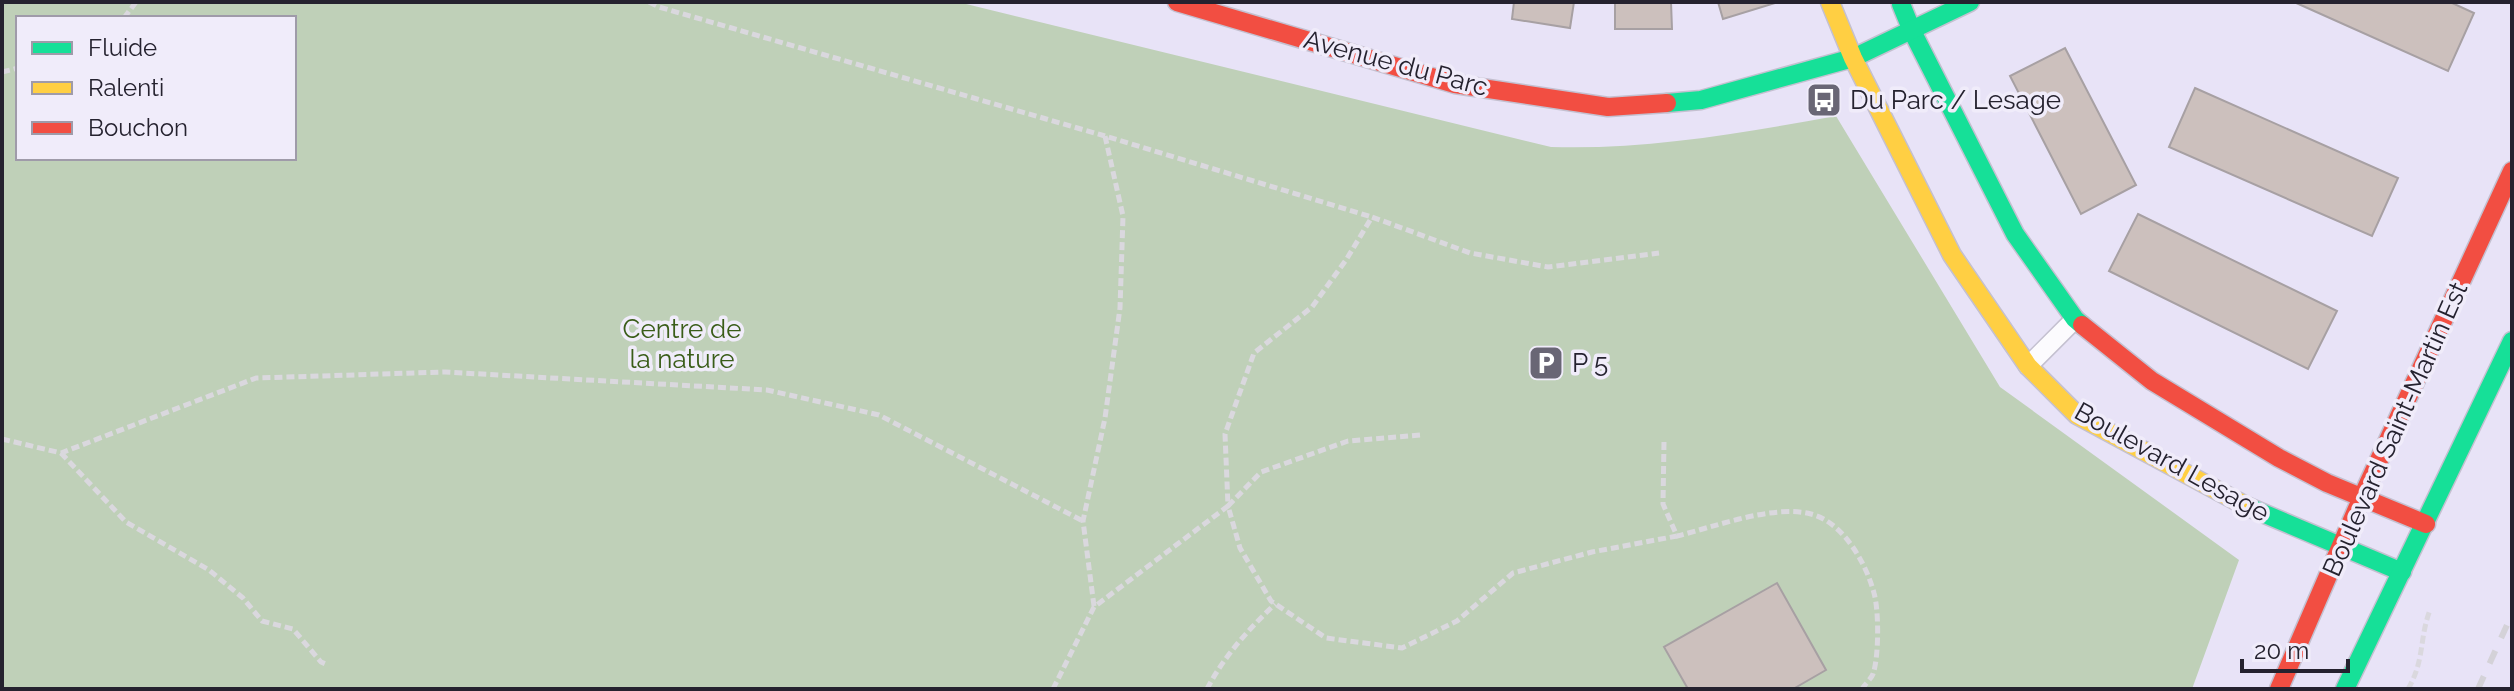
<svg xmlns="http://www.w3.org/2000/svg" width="2514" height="691" font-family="Raleway,sans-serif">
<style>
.green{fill:#bfd0b8;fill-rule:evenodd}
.building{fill:#ccc0bd;stroke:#a7a0a3;stroke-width:2}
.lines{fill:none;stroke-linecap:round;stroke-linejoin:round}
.lane-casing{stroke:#c4c0d0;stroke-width:21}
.fast-casing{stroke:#c4c0d0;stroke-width:21}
.slow-casing{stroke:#c4c0d0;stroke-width:21}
.jam-casing{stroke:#c4c0d0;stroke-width:21}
.path{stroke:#dad8de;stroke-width:5;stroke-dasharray:8 4;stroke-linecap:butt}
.lane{stroke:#fcfbfe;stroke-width:18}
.fast{stroke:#16e098;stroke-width:18}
.slow{stroke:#ffcf43;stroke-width:18}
.jam{stroke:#f24e42;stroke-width:18}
.rail{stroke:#d4d2d8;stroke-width:6;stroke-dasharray:14 14;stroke-linecap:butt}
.labels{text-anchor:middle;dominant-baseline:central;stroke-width:7;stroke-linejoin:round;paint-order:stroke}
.street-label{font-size:26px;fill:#25222f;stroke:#f0ecfa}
.poi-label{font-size:26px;fill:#25222f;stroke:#f0ecfa;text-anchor:start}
.park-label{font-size:26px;fill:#3a5d19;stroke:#f0ecfa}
</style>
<rect width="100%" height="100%" fill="#e8e3f7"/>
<path class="green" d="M2,2H958L1551,147C1646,150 1743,133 1836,116L2000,387L2239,560L2192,689H2ZM18,18H294V158H18Z"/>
<g class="building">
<path d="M1514,2H1574L1570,28L1512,19Z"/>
<path d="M1615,2H1671L1672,29H1615Z"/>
<path d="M1718,2H1775V3L1723,19Z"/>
<path d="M2294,2H2450L2474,13L2448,71Z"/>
<path d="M2065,48L2136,185L2081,214L2010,76Z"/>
<path d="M2195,88L2398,178L2372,236L2169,147Z"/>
<path d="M2138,214L2337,311L2308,369L2109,271Z"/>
<path d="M1777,583L1826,670L1793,689H1688L1664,647Z"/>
</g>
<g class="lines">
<defs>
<path id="lane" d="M2028,366L2075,319"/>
<g id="fast">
<path d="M1901,4L1912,31L2015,234L2075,319L2082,325"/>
<path d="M1667,103L1701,100L1853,58L1970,2"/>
<path d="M2246,506L2402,572"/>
<path d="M2345,689L2512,341"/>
</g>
<path id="slow" d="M1830,2L1853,58L1952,255L2028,366L2077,415L2246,506"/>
<g id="jam">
<path d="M1177,2L1455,84L1608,107L1667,103"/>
<path d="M2082,325L2152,381L2279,458L2327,483L2426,524"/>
<path d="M2279,689L2362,497L2512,171"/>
</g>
</defs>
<use href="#lane" class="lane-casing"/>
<use href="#fast" class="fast-casing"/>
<use href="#slow" class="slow-casing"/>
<use href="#jam" class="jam-casing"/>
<g class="path">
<path d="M649,2L659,7L1105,136"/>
<path d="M124,18L136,2"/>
<path d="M2,72L18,68"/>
<path d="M1420,435L1348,441L1261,472L1228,506L1240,548L1271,601L1326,638L1402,648L1457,621L1513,573L1592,552L1677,536"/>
<path d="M2,439L61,453L256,378L445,372L767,390L879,415L1083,521"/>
<path d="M1664,442L1663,504L1677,536C1714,527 1774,504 1811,514C1843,522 1866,563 1874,593C1879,610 1879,657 1873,674C1871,679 1865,684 1862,689"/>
<path d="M61,453L126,522L209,570L243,598L262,621L293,629L321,662L328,665"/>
<path d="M1094,606L1083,521L1105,418L1120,308L1123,216L1105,136L1372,217"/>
<path d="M1053,689L1094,607L1228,506L1225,434L1254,353L1312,307L1346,260L1372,217L1470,253L1548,267L1659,253"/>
<path d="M1207,689C1224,656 1249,629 1275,604"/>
<path d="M2408,689C2425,660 2419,639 2430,610"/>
</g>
<use href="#lane" class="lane"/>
<use href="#fast" class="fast"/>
<use href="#slow" class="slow"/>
<use href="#jam" class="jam"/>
<path class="rail" d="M2478,689L2512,614"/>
</g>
<defs>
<symbol id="bus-square" viewBox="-11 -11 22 22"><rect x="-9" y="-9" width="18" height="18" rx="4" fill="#696675" stroke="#f0ecfa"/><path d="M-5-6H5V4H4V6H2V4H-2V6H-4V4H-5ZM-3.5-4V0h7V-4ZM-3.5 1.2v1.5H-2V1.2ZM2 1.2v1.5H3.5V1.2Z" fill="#fff"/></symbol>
<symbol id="parking-square" viewBox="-11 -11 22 22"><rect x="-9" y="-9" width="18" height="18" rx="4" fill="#696675" stroke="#f0ecfa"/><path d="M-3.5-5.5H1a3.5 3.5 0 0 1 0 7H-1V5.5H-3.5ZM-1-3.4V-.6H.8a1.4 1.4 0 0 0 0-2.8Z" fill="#fff"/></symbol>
</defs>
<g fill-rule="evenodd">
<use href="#bus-square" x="1804" y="80" width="40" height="40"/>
<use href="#parking-square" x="1526" y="343" width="40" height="40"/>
</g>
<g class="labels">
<g class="street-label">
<text transform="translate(1396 63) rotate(15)">Avenue du Parc</text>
<text transform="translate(2395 429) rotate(-66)">Boulevard Saint-Martin Est</text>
<text transform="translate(2172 462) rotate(29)">Boulevard Lesage</text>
</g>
<g class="poi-label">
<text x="1850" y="100">Du Parc / Lesage</text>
<text x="1572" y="363">P 5</text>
</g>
<g class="park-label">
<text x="682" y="329">Centre de<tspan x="682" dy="30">la nature</tspan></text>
</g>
</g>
<rect width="2514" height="691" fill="none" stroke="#25222f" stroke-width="8"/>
<rect x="16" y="16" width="280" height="144" fill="#f0ecfa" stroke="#9f9ba9" stroke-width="2"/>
<rect x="32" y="42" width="40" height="12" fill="#16e098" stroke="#9f9ba9" stroke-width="2"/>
<text x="88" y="56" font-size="24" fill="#25222f">Fluide</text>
<rect x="32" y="82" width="40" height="12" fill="#ffcf43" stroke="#9f9ba9" stroke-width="2"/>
<text x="88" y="96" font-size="24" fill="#25222f">Ralenti</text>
<rect x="32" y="122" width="40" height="12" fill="#f24e42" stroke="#9f9ba9" stroke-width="2"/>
<text x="88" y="136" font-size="24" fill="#25222f">Bouchon</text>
<path d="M2242 659v12h106v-12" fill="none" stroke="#25222f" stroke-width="4"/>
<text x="2254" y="659" font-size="24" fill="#25222f" stroke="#f0ecfa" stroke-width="6" paint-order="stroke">20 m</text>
</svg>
